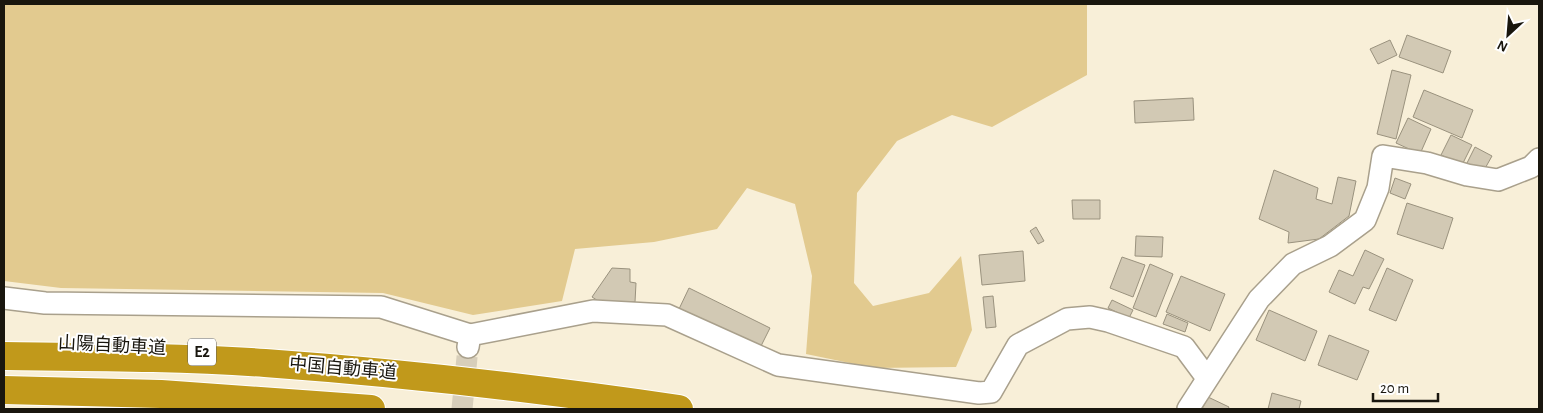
<svg xmlns="http://www.w3.org/2000/svg" width="1543" height="413" font-family="'Alegreya Sans','Noto Sans JP',sans-serif">
<style>
.green{fill:#e2ca8f}
.building{fill:#d2c9b4;stroke:#9a927e}
.lines{fill:none;stroke-linecap:round;stroke-linejoin:round}
.street-tunnel{stroke:#d7ceba;stroke-width:21;stroke-dasharray:21 11;stroke-linecap:butt}
.street-casing{stroke:#a9a08c;stroke-width:24}
.highway-casing{stroke:#fff;stroke-width:30}
.street{stroke:#fff;stroke-width:21}
.highway{stroke:#c1991b;stroke-width:28}
.labels{text-anchor:middle;dominant-baseline:central;stroke-width:4;stroke-linejoin:round;paint-order:stroke}
.shield{fill:#fff;stroke:#5e5c56;stroke-width:1}
.shield-label{font-size:16px;font-weight:bold;fill:#19160e}
.street-label{font-size:18px;fill:#19160e;stroke:#fff}
</style>
<rect width="100%" height="100%" fill="#f8efd8"/>
<path class="green" d="M4,4H1087V75L992,127L952,115L897,141L857,193L854,283L873,306L929,293L961,256L972,330L956,367L874,368L806,354L812,276L795,204L747,188L717,229L654,242L575,249L562,301L473,315L383,293L61,288L4,281Z"/>
<g class="building">
<path d="M1407,35L1451,51L1443,73L1399,57Z"/>
<path d="M1390,40L1397,55L1378,64L1370,49Z"/>
<path d="M1392,70L1411,75L1396,139L1377,134Z"/>
<path d="M1424,90L1473,110L1462,138L1413,117Z"/>
<path d="M1193,98L1194,120L1135,123L1134,101Z"/>
<path d="M1408,118L1431,129L1420,154L1396,143Z"/>
<path d="M1451,135L1472,145L1462,165L1441,155Z"/>
<path d="M1475,147L1492,156L1483,172L1467,163Z"/>
<path d="M1274,170L1318,188L1316,199L1332,204L1338,177L1356,181L1349,216L1319,239L1288,243L1289,232L1259,219Z"/>
<path d="M1395,178L1411,184L1405,199L1390,193Z"/>
<path d="M1072,200H1100V219H1073Z"/>
<path d="M1407,203L1453,218L1443,249L1397,234Z"/>
<path d="M1036,227L1044,241L1038,244L1030,231Z"/>
<path d="M1136,236L1163,237L1162,257L1135,256Z"/>
<path d="M1365,250L1384,259L1369,289L1363,287L1355,304L1329,292L1339,270L1353,276Z"/>
<path d="M1023,251L1025,281L982,285L979,255Z"/>
<path d="M1122,257L1145,265L1133,297L1110,288Z"/>
<path d="M1150,264L1173,274L1156,317L1133,308Z"/>
<path d="M612,268L630,269V282L636,283L635,302L603,304L592,297Z"/>
<path d="M1387,268L1413,280L1396,321L1369,310Z"/>
<path d="M1181,276L1225,294L1210,331L1166,312Z"/>
<path d="M689,288L770,328L760,348L679,309Z"/>
<path d="M993,296L996,327L986,328L983,297Z"/>
<path d="M1112,300L1133,310L1129,318L1108,308Z"/>
<path d="M1269,310L1317,331L1305,361L1256,340Z"/>
<path d="M1167,314L1188,323L1185,332L1163,324Z"/>
<path d="M1329,335L1369,351L1357,380L1318,365Z"/>
<path d="M1272,393L1301,401L1299,409H1268Z"/>
<path d="M1208,397L1229,407L1228,409H1202Z"/>
</g>
<g class="lines">
<path class="street-tunnel" d="M462,409L468,347"/>
<defs>
<g id="street">
<path d="M4,298L45,303L381,307L470,335"/>
<path d="M468,347L470,335L593,311L667,315L778,365L979,393L991,392L1018,345L1067,319L1090,317L1108,321L1184,347L1207,378"/>
<path d="M1188,409L1259,299L1293,264L1330,246L1365,220L1378,188L1383,156L1427,163L1467,175L1498,180L1531,167L1539,159"/>
</g>
<g id="highway">
<path d="M4,356C91,357 178,357 265,363C404,373 542,389 679,409"/>
<path d="M4,390L161,394L371,409"/>
</g>
</defs>
<use href="#street" class="street-casing"/>
<use href="#highway" class="highway-casing"/>
<use href="#street" class="street"/>
<use href="#highway" class="highway"/>
</g>
<g class="labels">
<rect class="shield" x="188" y="338.5" width="28" height="27" rx="4"/>
<g class="shield-label">
<text x="202" y="352">E2</text>
</g>
<g class="street-label">
<text transform="translate(112 346) rotate(3)">山陽自動車道</text>
<text transform="translate(343 369) rotate(5)">中国自動車道</text>
</g>
</g>
<rect width="1543" height="413" fill="none" stroke="#19160e" stroke-width="10"/>
<g transform="translate(1508 35) rotate(206)" stroke="#ffffff" stroke-width="4" paint-order="stroke">
<path d="M0-4L9 19L0 12L-9 19Z" fill="#19160e"/>
<text y="-8" font-size="14" font-weight="bold" text-anchor="middle" fill="#19160e">N</text>
</g>
<path d="M1373 393v8h65v-8" fill="none" stroke="#19160e" stroke-width="2.5"/>
<text x="1380" y="393" font-size="15" fill="#19160e" stroke="#ffffff" stroke-width="4" paint-order="stroke">20 m</text>
</svg>
